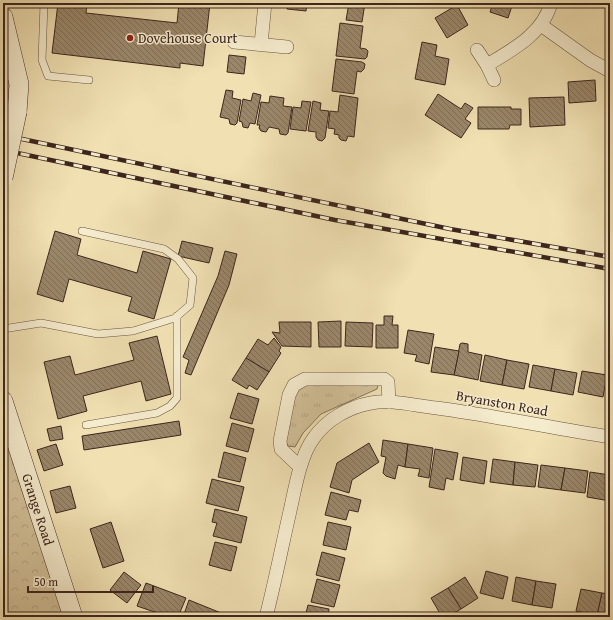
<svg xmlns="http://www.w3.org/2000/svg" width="613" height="620" font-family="'Gentium Book Plus',serif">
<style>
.grass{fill:url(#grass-tufts);stroke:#88735b}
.forest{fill:url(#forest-crowns);stroke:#88735b}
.building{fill:url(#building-back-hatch);stroke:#3d261d}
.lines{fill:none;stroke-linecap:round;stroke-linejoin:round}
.lane-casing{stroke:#6a5442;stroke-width:8}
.street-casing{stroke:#6a5442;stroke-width:14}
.secondary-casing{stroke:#3d261d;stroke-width:20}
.lane{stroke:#f5ebcd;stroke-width:7}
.street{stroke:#f5ebcd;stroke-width:13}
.secondary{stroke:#f5ebcd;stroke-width:19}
.rail-casing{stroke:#3d261d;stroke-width:4.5}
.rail{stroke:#f5ebcd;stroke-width:3;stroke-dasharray:9;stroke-linecap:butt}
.secondary-bridge-casing{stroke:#3d261d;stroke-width:20;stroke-linecap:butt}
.secondary-bridge{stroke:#f5ebcd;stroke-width:19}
.poi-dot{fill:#8f2418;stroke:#f5ebcd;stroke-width:1.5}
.labels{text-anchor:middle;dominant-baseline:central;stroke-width:3;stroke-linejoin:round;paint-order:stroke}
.poi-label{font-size:14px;fill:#3d261d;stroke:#f5ebcd;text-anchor:start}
.street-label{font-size:14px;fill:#3d261d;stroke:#f5ebcd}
</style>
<defs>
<pattern id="grass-tufts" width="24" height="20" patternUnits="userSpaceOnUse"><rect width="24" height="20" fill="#d2c099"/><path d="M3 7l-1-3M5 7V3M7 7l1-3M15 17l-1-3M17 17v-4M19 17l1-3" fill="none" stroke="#b5a583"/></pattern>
<pattern id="forest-crowns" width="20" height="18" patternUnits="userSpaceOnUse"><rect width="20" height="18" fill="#d2c099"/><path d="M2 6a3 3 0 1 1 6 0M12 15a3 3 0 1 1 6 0" fill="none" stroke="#b5a583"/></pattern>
<pattern id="building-back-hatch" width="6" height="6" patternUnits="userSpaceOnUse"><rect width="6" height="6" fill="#9a876a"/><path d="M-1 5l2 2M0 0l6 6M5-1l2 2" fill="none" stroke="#7f6e57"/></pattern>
</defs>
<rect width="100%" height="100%" fill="#f0e0b2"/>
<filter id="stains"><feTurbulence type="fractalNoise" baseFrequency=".005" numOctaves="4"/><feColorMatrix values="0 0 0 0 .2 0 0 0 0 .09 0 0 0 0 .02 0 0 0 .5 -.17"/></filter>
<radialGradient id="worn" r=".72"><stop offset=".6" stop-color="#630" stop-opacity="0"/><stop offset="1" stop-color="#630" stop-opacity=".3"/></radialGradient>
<path class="grass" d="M300,385H378L377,389L321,414L303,433L295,447L288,446L283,436L294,392Z"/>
<path class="forest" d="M3,425L64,617H3Z"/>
<g class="building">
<path d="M58,3H87L86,13L177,23L179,3H210L203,66L180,63V68L52,53Z"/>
<path d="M287,3H307L306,11L287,9Z"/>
<path d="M346,3H365L362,22L346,20L349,3Z"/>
<path d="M493,3H513L508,18L490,12Z"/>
<path d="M457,5L468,25L447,38L435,18Z"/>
<path d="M340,23L363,26L360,48L366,49L368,51L367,57L365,59L336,56Z"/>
<path d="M422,42L437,45L435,56L449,59L445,85L415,79Z"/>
<path d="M229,55L246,57L244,74L227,72Z"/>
<path d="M336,59L362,62L365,64L364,69L361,72L357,71L354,94L332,91Z"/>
<path d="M595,80L596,101L569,103L568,82Z"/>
<path d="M226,90L233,91L232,98L241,100L237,123L235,125L230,124L229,119L220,117Z"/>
<path d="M253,93L261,95L255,124L250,123L248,128L243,127L242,122L239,121L243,99L251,101Z"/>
<path d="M438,94L461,109L465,103L473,108L465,119L471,123L461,138L425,115Z"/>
<path d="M340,95L358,98L354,137L348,136L346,141L341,140L339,138V135L334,134L335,129L328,128L330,111L338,112Z"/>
<path d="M270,96L284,98L283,106L292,107L288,133L286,135L280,134L279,129L269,127L266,132L261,131L259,128L260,125H257L261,102L269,103Z"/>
<path d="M564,97L565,125L530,127L529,98Z"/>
<path d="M302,101L311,102L306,131L290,129L293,107L301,108Z"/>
<path d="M313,101L321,103L320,110L329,111L325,138L322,141L318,140L316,137V132L308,131Z"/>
<path d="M478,107H511V109H521V125H510L509,129H478Z"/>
<path d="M607,116H610V140H609Z"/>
<path d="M55,231L81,239L77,255L137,273L143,251L171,259L154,319L128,311L132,297L69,279L63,302L37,294Z"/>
<path d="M182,241L213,248L209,263L178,256Z"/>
<path d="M225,251L237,254L229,285L191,375L185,373L189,360L183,357L218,276Z"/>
<path d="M384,316H393L392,325H398V348H376V325H384Z"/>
<path d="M341,321V347H319L318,322Z"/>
<path d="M279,322H311V347L282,346L272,332L280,333Z"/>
<path d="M346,322L373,323L372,347L345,346Z"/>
<path d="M408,330L434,334L429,364L415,361L417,355L404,353Z"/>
<path d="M157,336L171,394L146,401L141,381L83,396L87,411L58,419L44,362L70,356L75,375L134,360L129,343Z"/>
<path d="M274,338L281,347L279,351L281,353L269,372L246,358L258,339L268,345Z"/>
<path d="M462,343L468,344V352L482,355L478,380L454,375L460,344Z"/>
<path d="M435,347L459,351L454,375L431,372Z"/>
<path d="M485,355L507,360L502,385L480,381Z"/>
<path d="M246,358L269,372L257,390L249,385L247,389L232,380Z"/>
<path d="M507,360L529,364L524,389L502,385Z"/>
<path d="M533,365L555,369L551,391L529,387Z"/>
<path d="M555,369L577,373L573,395L551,391Z"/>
<path d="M582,371L607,375L603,397L578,392Z"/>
<path d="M238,393L259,399L252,424L230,418Z"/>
<path d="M179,421L181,435L84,450L82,436Z"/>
<path d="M232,423L254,429L248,452L226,446Z"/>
<path d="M61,426L63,439L50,441L47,429Z"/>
<path d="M383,440L408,444L405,467L398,465L395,479L386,476L383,473L386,457L381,456Z"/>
<path d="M369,443L379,462L352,480L349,493L330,487L337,463Z"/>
<path d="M56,444L63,465L44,471L37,450Z"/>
<path d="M408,444L433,448L429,478L418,476L420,469L405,467Z"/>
<path d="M435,449L458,453L453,480L446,478L444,490L429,487Z"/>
<path d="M224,452L246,458L240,482L218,477Z"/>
<path d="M463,457L487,461L484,484L460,480Z"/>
<path d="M493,459L515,462L513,485L490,482Z"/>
<path d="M515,462L538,465L535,487L513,485Z"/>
<path d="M541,465L565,468L561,490L538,487Z"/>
<path d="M565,468L588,471L585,493L561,490Z"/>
<path d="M590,472L610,475V501L587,497Z"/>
<path d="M212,479L244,487L238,511L206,503Z"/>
<path d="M70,486L76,508L56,513L50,491Z"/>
<path d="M331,492L361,500L358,512L349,510L346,520L325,515Z"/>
<path d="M215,509L247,517L241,543L213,536L217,523L212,522Z"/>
<path d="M111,522L124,561L103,568L90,529Z"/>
<path d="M328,522L351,527L346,550L323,545Z"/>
<path d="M215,542L237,547L231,571L209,565Z"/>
<path d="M322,552L345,558L339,581L316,575Z"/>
<path d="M486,571L508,577L503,599L480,593Z"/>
<path d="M124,572L141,585L127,603L110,590Z"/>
<path d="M465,577L478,598L461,609L448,588Z"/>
<path d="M516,577L536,581L532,605L512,601Z"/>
<path d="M317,579L340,585L334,607L311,602Z"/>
<path d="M536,581L556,584L552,608L532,605Z"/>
<path d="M146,583L186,598L178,617H169L137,606Z"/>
<path d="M448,588L461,609L447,617H442L431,598Z"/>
<path d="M581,589L602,593L597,616L576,611Z"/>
<path d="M602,593L610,594V617L597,616Z"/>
<path d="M189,600L231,617H183Z"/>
<path d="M308,605L329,609L328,617H305Z"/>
</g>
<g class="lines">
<defs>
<g id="lane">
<path d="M44,3L42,60L48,76L89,80"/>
<path d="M3,329L41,323L98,334L133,331L175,318L190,305L193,278L178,259L164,249L82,231"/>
<path d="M86,425L157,413L170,406L177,398V316"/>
</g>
<g id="street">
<path d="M541,25L590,60L610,71"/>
<path d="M234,42L287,47"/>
<path d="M261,44L265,3"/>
<path d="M477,50L487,65L494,80"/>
<path d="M487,65C512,50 543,34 551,3"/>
<path d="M300,467L281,449L280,441L289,395L294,385L305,379H384L388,382L389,402"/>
<path d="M266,617C275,582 282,546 290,511C295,489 300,457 313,439C326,420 348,407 371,403C392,399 415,406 437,408C495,416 552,428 610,437"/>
</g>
<g id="secondary">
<path d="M3,17L19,84L17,112"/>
<path id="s1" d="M3,401L73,617"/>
</g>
</defs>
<use href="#lane" class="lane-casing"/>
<use href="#street" class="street-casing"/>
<use href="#secondary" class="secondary-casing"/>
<use href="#lane" class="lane"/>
<use href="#street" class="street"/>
<use href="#secondary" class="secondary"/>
<defs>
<g id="rail">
<path d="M3,135L450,229L610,257"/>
<path d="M3,150L335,220L610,269"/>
</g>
</defs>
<use href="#rail" class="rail-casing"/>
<use href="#rail" class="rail"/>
<defs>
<path id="secondary-bridge" d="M3,178L17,112"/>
</defs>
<use href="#secondary-bridge" class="secondary-bridge-casing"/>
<use href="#secondary-bridge" class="secondary-bridge"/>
</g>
<circle class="poi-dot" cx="130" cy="38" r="4"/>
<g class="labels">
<g class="poi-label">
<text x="138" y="38">Dovehouse Court</text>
</g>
<g class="street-label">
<text transform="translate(502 403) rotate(10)">Bryanston Road</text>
<text stroke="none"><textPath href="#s1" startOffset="114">Grange Road</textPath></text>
</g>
</g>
<rect width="613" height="620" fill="none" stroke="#f0e0b2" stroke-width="16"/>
<rect x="4" y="4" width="605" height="612" fill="none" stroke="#3d261d" stroke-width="2"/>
<rect x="8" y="8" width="597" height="604" fill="none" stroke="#3d261d"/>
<path d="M28 586v6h125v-6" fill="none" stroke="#3d261d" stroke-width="2"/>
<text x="34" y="586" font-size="12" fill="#3d261d" stroke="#f5ebcd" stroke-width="3" paint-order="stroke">50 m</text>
<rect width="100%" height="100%" filter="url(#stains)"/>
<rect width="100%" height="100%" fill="url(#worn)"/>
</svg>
